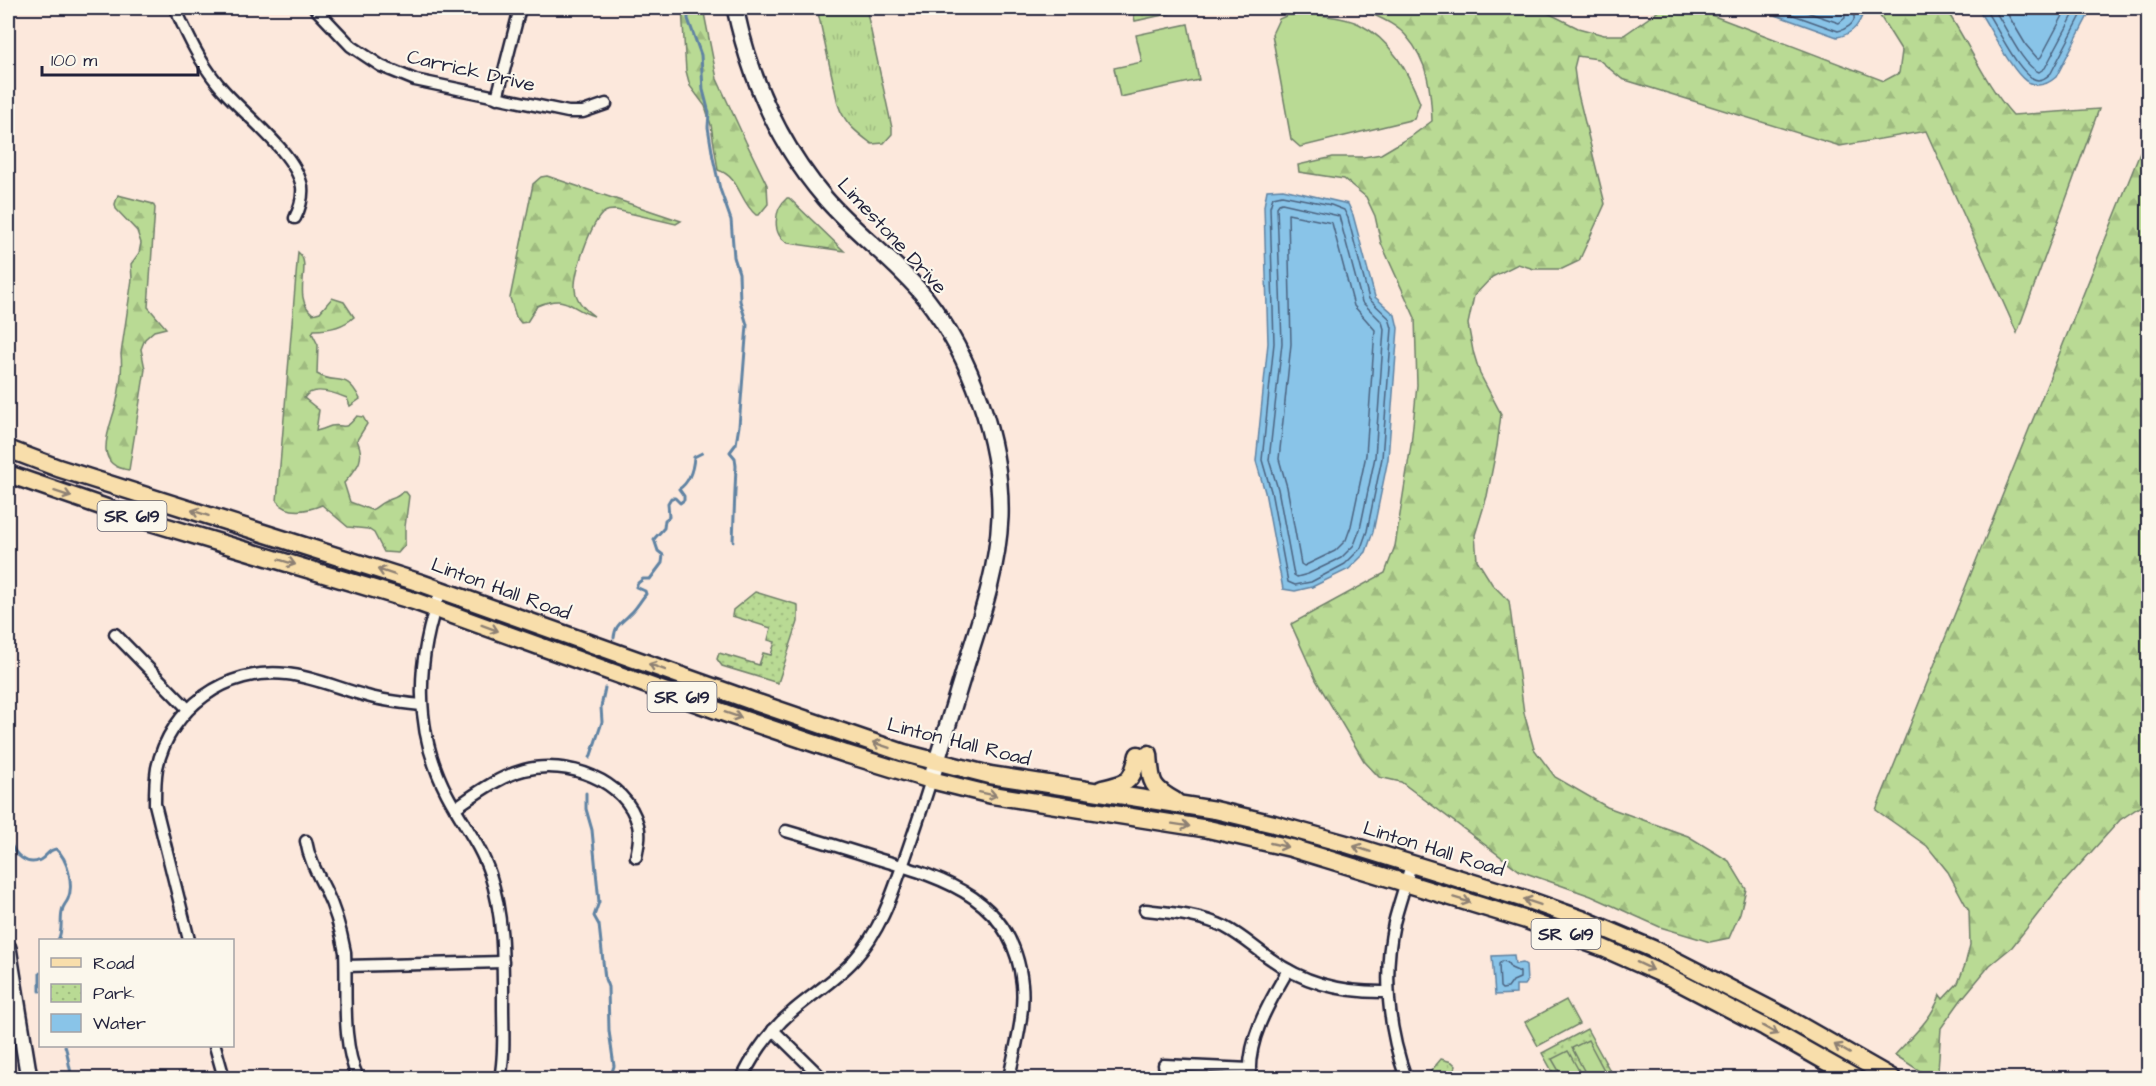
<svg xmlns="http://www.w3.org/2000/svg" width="2156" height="1086" font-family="'Architects Daughter',sans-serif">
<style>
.grass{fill:url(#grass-tufts);stroke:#6e7e68;stroke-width:1.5}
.forest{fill:url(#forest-firs);stroke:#6e7e68;stroke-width:1.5}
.park{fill:url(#park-dots);stroke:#6e7e68;stroke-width:1.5}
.pitch{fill:#b9da94;stroke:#6e7e68;stroke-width:1.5}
.water{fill:#89c4e8;stroke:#6083a3;stroke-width:1.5}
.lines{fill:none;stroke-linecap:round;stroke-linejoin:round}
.shore{stroke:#4b6380;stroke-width:1.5}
.stream{stroke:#6083a3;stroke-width:3}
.street-casing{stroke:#22223b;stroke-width:15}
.secondary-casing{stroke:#22223b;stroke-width:20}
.primary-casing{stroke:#22223b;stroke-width:21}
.street{stroke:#fbf7ec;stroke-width:10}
.secondary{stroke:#fbf7ec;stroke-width:15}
.primary{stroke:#f8deab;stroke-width:16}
.oneway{stroke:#8d8073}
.labels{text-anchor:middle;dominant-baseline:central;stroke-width:4.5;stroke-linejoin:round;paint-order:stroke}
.shield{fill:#fbf7ec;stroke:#636270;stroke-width:1.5}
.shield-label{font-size:18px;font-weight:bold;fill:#22223b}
.street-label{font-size:20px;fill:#22223b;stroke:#fbf7ec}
</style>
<defs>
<pattern id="grass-tufts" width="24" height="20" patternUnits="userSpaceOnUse" patternTransform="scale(1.5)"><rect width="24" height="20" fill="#b9da94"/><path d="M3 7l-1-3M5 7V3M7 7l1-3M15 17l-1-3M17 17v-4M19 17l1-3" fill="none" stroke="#9fbb80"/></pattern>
<pattern id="forest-firs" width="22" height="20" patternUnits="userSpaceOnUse" patternTransform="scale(1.5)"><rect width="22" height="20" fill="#b9da94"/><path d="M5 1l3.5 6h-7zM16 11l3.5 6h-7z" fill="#9fbb80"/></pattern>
<pattern id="park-dots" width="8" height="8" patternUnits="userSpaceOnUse" patternTransform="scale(1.5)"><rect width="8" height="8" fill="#b9da94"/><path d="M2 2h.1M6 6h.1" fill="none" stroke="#9fbb80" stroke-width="1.8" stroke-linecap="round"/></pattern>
</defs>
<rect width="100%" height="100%" fill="#fce8dc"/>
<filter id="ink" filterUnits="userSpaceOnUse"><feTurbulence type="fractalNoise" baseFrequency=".0167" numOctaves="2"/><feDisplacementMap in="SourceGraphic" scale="12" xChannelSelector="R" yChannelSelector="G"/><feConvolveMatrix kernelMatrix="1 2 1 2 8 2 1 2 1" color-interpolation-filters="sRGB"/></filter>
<g filter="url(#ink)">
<path class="grass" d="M817,8H866L892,128V134L884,143L872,144C856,132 844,123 838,104Z"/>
<g class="forest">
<path d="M682,8H703L717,79L746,142L767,185L768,204L759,215H756C739,201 740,177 718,170L711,125L705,106L690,86L686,71Z"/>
<path d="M1359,8H1538L1578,28L1604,35H1624L1663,8H1693L1884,81L1899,73L1902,51L1875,8H1945C1969,43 1984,83 2013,115L2099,109L2017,333L1926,131L1840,146L1622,79L1598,59L1577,56L1574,68L1577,90L1605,204L1579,261L1562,269H1534L1518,264L1492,277L1474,296L1468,324L1473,351L1480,374L1501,414L1497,446L1487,496L1475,535L1477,560L1492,584L1509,601L1524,713L1534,749L1555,777L1607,807L1688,836L1729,861L1746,889L1740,913L1729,938L1710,942L1660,927L1591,896L1520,871L1401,782L1379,777L1364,761L1316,680L1291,624L1385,573L1395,546L1411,445L1417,385L1415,318L1381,243L1375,216L1366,197L1344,179L1299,172L1298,165L1333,157H1364L1381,154L1413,135L1432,121C1431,90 1428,61 1407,37C1396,23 1375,16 1359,8Z"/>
<path d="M2148,133V801L2120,820L2056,891L2012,947L1990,965L1961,1000L1941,1028L1938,1071L1931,1078L1895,1055C1912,1036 1932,1019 1940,995L1943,999L1958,983L1965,965L1970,945L1969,911L1948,872L1927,846L1876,810Z"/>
<path d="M547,176L681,221L676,224L616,210C610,210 607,210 602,214C590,226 574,272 575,289C576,301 584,309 594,316C569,309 569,293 537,306L527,322L521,323L516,317L510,298L533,184L541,177Z"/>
<path d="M118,195L153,204L155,208L148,307L166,328L154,331L145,339L141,349L145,369L129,470C91,466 110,428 116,405C120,388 123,372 121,354L132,279L131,264L139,253L141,243L137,231L116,209L115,204Z"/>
<path d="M787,198H789L844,251L788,243C771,235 774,209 787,198Z"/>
<path d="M298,252C314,265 290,296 313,314L320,312L332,298L344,302L354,317C343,327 329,330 314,330L312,333L318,345L317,374C337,386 346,370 360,399L350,406L347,398C335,393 312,385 304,398L319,410L316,431C321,430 326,428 331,426C346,423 343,433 357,416L363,417L367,424L357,440C366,460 357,468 344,483L350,502L371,510C377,508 379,504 384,502C391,498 397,499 402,492H406L409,496L405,527V545L398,553L384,552L374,533L368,529L348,527L322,505C307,511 288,515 277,501Z"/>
</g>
<g class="park">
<path d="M1132,8H1185L1186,10L1135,21Z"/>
<path d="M755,592L798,605V622L778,683L722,666L717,659L719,653L759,665L763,653L771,655L775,642L768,640L771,628L732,616L733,610Z"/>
<path d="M1587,1029L1614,1078H1556L1542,1053Z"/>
<path d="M1441,1059L1452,1062L1456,1066C1452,1082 1439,1079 1425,1078Z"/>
</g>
<g class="pitch">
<path d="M1309,14C1325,16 1345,17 1359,24C1391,40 1408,71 1420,103L1414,119L1300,147L1291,139L1272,34L1279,19L1288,15Z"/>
<path d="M1188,24L1199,80L1120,97L1114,68L1142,62L1136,35Z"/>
<path d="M1566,1000L1579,1024L1538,1046L1525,1022Z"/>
<path d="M1588,1040L1605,1072L1593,1078H1588L1572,1048Z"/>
<path d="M1568,1051L1583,1078H1563L1552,1059Z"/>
</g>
<g class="water">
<path d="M1756,8H1856L1862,16C1857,28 1850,35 1837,37Z"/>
<path d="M1977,8H2092L2056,77C2047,85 2037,88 2026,81C2011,71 1989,25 1977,8Z"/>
<path d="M1283,189L1348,204L1353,215L1375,297L1395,315L1398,328L1388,459L1373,532L1366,552L1349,569L1312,587L1295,591L1283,589L1265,492L1256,461L1268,343L1264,206L1267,190Z"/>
<path d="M1514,955L1515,964L1523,963L1526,965L1527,982L1525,985H1516V994L1495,995L1492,956Z"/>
</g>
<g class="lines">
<g class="shore">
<path d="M1774,8L1838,31C1844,30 1856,24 1854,16C1854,13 1852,11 1851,8"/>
<path d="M1795,8L1839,23L1845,18L1844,8"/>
<path d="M1984,8C1995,22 2020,79 2038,80C2043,80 2048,76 2051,73L2085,8"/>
<path d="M1993,8C2005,24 2021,65 2039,72L2045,68L2077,8"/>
<path d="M2004,8L2026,45L2038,59L2041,57L2067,8"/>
<path d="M1282,195L1331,205L1344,210L1348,218L1369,299L1389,318L1392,328L1382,458L1367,531L1361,548L1345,564L1311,582L1295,585L1288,582L1271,491L1262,460L1274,343L1270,207L1273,197Z"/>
<path d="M1282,203L1339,216L1362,302L1382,322L1384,329L1375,457L1360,529L1354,545L1341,558L1308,574L1297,577L1294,575L1278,489L1269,460L1282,343L1277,207L1279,204Z"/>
<path d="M1288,214L1332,223L1354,306L1375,330L1366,455L1351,526L1346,540L1335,551L1304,566L1301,564L1287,487L1279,459L1291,344Z"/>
<path d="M1502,961L1507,962L1511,968L1520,972V978L1513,981L1508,988L1502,989L1500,987L1499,964Z"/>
</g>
<g class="stream">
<path d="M688,8V19L701,55L703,90L709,113L708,127L713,158L720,189L731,220L734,257L739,273L740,301L747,325L739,426L736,444L730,452L735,458L736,466L733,541"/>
<path d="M614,638C615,624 622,623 630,614C636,609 640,601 646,594L645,591L636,587L638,583L643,579H650L662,563L663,555L658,551L654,539L664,528L665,520L669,517L668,503L671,498H675L680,503L684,500V496L679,489C690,482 693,470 694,457L702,453"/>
<path d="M590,758L602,722L601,707L605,688"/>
<path d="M586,793V809L592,830L599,902L594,916L599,925L605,979L608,987L609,1031L614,1066L610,1078"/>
<path d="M8,817C9,825 8,834 10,842C14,854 27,867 40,860C47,856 48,850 56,849C68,859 74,885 68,899C66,904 62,906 62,912C60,922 63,931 58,940"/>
<path d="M40,973V991"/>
<path d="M65,1046C69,1056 68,1068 73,1078"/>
</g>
<defs>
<g id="street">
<path d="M175,8C187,34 199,61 218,84C240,112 296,152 302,187C303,198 300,208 295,218"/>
<path d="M315,8L351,46L381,66L415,80L568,112H583L606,104"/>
<path d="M497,98L520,8"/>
<path d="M441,591C416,658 413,729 447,794C461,821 480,844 490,874C504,916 503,962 503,1006C503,1030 505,1055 500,1078"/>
<path d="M115,634L188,709"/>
<path d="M455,808C477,793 498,777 524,770C566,759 626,779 638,825C641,836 638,846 636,857"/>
<path d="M786,831C817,840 847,849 878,859C947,879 1014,900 1022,984C1025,1015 1015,1048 1009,1078"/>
<path d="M306,841C309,859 317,873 325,889C335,909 341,930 345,952C347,991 341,1042 358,1078"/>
<path d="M1145,910C1172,913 1200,915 1225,927C1242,936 1255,948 1271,959C1305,984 1346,993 1388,992"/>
<path d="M189,940L155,804C155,792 155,780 157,768C170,708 227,667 287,674C314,677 340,689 367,696C384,701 403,703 421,705"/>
<path d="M346,966L503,962"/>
<path d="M773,1030L822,1078"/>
<path d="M215,1046L224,1078"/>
<path d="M1164,1065L1250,1069"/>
<path d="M742,1078C755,1052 772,1028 794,1010C814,993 837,979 854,960C881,930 892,895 905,858C914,832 923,806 931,780"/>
<path d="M1250,1078C1247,1039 1269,1003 1288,970"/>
<path d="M1406,1078C1388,1029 1383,974 1394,923C1399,903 1406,884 1411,864"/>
</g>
<g id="secondary">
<path d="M735,8C750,78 778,143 825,198C856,234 896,261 925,297C971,356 1002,442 1000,517C998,567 982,615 967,662C955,701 943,740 931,780"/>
<path d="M8,948L29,1078"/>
</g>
<g id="primary">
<path d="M8,449L58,468L421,583L752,701L904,753L990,775L1215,810L1274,824L1350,845L1525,899L1587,921L1653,949L1785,1017L1892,1078"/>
<path d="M8,474L127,515L414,601L733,716L846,754L931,780L992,795L1208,829L1291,848L1523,919L1603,948L1671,978L1765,1027L1855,1078"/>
<path d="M1149,754C1151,782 1150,787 1175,801"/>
<path d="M1102,789C1129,783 1132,782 1138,755"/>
</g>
</defs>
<use href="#street" class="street-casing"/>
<use href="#secondary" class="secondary-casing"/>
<use href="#primary" class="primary-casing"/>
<use href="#street" class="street"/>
<use href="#secondary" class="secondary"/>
<use href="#primary" class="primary"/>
</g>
<defs><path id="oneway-shaft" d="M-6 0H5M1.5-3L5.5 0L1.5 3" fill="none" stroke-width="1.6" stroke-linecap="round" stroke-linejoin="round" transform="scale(1.5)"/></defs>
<g class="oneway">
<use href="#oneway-shaft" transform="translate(63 494) rotate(18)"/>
<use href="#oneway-shaft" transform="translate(200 513) rotate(-162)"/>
<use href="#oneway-shaft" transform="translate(287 562) rotate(17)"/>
<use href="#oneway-shaft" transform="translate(386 572) rotate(-162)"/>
<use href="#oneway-shaft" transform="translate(490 628) rotate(20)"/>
<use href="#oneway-shaft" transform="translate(657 667) rotate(-160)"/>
<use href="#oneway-shaft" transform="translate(733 715) rotate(19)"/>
<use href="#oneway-shaft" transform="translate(881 745) rotate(-161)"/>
<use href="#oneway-shaft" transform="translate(988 794) rotate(12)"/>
<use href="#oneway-shaft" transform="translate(1181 825) rotate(9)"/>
<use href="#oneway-shaft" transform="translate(1279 845) rotate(13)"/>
<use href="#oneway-shaft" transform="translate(1362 849) rotate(-162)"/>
<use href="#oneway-shaft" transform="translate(1462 900) rotate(17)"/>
<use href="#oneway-shaft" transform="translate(1532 902) rotate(-161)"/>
<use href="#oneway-shaft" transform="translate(1645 966) rotate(25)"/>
<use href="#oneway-shaft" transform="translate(1770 1030) rotate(29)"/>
<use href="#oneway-shaft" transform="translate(1842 1049) rotate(-150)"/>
</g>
</g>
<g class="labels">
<g class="shield">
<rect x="97.5" y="501" width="69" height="30" rx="4.5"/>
<rect x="647.5" y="682" width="69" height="30" rx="4.5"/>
<rect x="1531.5" y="919" width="69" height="30" rx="4.5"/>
</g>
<g class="shield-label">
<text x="132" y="516">SR 619</text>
<text x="682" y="697">SR 619</text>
<text x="1566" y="934">SR 619</text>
</g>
<g class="street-label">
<text transform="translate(471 71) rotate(13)">Carrick Drive</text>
<text transform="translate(892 236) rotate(47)">Limestone Drive</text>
<text transform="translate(501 589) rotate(20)">Linton Hall Road</text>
<text transform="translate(959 742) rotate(14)">Linton Hall Road</text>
<text transform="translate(1434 849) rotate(17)">Linton Hall Road</text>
</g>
</g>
<rect width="2156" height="1086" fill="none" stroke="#fbf7ec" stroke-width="30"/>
<rect x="15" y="15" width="2126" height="1056" fill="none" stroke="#22223b" stroke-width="2" filter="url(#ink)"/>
<rect x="39" y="939" width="195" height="108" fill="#fbf7ec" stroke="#a4a2a5" stroke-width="1.5"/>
<rect x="51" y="958" width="30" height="9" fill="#f8deab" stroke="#a4a2a5" stroke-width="1.5"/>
<text x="93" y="969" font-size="18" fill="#22223b">Road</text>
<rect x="51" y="984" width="30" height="18" fill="url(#park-dots)" stroke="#a4a2a5" stroke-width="1.5"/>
<text x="93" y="999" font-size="18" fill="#22223b">Park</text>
<rect x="51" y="1014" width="30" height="18" fill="#89c4e8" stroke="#a4a2a5" stroke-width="1.5"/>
<text x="93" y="1029" font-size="18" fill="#22223b">Water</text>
<path d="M42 66v9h156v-9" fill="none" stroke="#22223b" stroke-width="3"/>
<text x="51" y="66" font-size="18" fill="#22223b" stroke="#fbf7ec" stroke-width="4.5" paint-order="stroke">100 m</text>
</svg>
